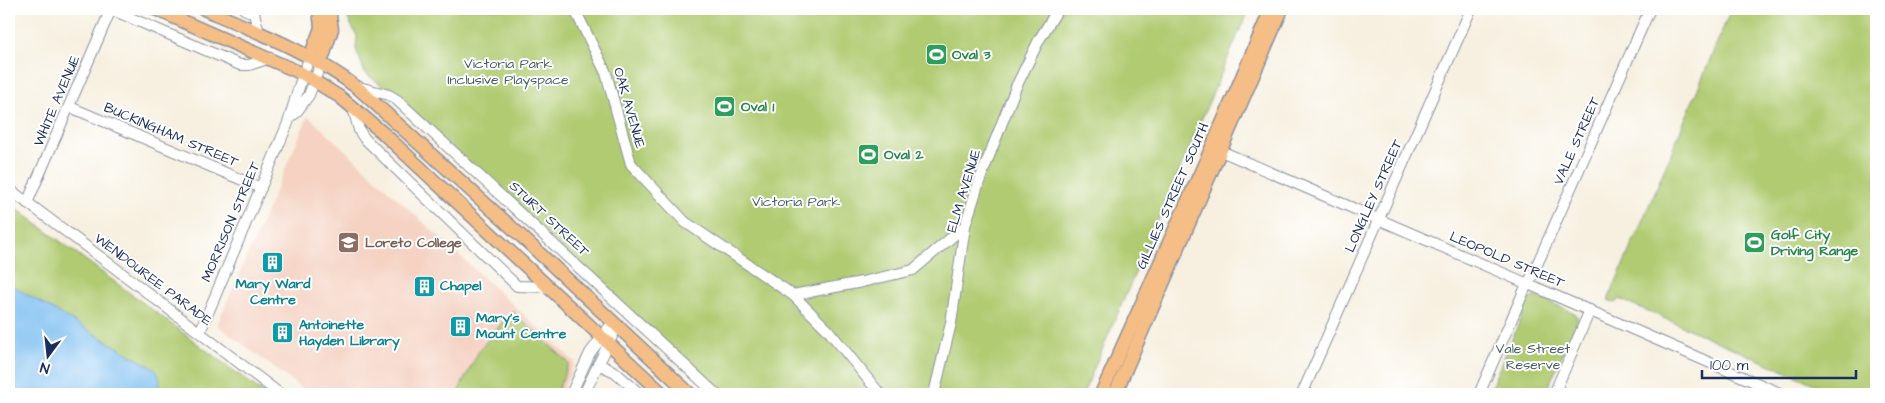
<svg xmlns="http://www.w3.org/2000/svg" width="1885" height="403" font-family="'Architects Daughter',sans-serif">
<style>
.built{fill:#f5d2c2}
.green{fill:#b0cb71;stroke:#667d68}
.water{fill:#7abdf0;stroke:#4a76a7}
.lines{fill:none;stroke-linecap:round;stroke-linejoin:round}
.minor-casing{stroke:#89909f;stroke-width:12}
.major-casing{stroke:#89909f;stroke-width:15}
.minor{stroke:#fff;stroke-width:10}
.major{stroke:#f6be87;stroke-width:12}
.labels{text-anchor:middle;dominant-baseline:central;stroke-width:4;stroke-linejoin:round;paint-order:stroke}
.leisure-label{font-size:14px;font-weight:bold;fill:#27864d;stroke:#fff;text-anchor:start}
.park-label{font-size:14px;fill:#485e64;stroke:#fff}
.street-label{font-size:14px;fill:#1b2f5e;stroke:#fff}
.education-label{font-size:14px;font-weight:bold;fill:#785e54;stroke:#fff;text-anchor:start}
.culture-label{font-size:14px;font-weight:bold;fill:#0d838f;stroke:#fff;text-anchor:start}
</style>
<rect width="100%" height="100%" fill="#fff"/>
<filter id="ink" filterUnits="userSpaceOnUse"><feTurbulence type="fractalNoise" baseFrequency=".02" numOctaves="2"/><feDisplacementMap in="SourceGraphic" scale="10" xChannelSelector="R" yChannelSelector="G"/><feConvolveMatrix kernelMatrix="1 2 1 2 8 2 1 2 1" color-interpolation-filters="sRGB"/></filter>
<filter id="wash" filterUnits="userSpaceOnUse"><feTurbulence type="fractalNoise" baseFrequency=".0096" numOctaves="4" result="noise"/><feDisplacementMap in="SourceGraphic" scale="20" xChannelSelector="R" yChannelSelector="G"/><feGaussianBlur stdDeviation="1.12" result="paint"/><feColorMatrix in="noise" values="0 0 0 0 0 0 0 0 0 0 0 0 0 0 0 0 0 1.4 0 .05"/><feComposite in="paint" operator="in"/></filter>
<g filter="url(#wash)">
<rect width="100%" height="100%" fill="#f7f0e0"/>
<path class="built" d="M308,116L575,362L561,394H309L217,325Z"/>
<g class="green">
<path d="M343,9H1249L1083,394H721L391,92L365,73L356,49L357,36Z"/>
<path d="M1731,9H1876V394H1837L1620,299L1615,303L1608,300L1657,187Z"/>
<path d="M9,203L265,394H156L157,391L42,305L9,284Z"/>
<path d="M1535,296L1575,313L1578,319L1545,394H1488L1529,300Z"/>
<path d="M512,311L569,363L556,394H457L479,351Z"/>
</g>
<path class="water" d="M9,284L153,368C162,376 161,384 156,394H9Z"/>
</g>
<g filter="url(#ink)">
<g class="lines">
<defs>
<g id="minor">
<path d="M110,9L240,65H249L270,58"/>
<path d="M244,9L254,13L259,33"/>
<path d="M572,9L576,12L606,73L631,164L685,222L793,295L862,282L913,270L965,226"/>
<path d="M359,87L389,95L397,100L716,394"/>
<path d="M70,107L261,188"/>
<path d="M353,108L359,130L364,138L517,286L547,287"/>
<path d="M295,114L309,95L321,63"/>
<path d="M1221,151L1782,394"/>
<path d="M9,189L115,268L280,394"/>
<path d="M27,203L111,9"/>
<path d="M1528,285L1650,9"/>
<path d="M793,295L828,330L880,394"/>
<path d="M200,332L288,123L303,74L310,57"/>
<path d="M598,364L615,372L640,394"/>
<path d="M571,394L590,353L613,322"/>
<path d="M584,394L617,326"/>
<path d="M934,394L951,323L965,226L979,182L1016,87L1039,40L1058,9"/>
<path d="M1302,394L1471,9"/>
<path d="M1479,394L1527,284"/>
<path d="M1554,394L1590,310"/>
</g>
<g id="major">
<path d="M155,9L303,74L340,97L383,133L663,394"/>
<path d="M204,9C258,32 312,53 359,89L520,235L690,394"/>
<path d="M310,57L321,28L319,9"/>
<path d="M321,63L332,29L329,9"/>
<path d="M1101,394L1212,147L1271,9"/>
<path d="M1115,394L1282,9"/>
</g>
</defs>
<use href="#minor" class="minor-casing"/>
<use href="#major" class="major-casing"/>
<use href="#minor" class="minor"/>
<use href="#major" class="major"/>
</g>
</g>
<defs>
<symbol id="stadium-square" viewBox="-11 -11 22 22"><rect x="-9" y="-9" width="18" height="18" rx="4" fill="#2e9e5b" stroke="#fff"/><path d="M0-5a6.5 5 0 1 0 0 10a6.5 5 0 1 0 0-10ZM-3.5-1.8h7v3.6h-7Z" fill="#fff"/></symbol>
<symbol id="school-square" viewBox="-11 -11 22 22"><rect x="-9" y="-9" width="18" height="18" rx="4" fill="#8d6e63" stroke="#fff"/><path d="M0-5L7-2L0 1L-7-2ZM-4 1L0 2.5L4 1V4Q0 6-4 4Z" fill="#fff"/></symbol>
<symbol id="building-square" viewBox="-11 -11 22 22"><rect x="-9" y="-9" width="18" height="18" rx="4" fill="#0f9aa8" stroke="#fff"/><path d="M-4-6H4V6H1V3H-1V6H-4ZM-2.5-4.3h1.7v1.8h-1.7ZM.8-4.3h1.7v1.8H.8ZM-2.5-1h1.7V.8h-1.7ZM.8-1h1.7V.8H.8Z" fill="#fff"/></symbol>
</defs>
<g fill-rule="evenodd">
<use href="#stadium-square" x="924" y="42" width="25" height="25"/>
<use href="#stadium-square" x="712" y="94" width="25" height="25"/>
<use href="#stadium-square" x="856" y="142" width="25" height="25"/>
<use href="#school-square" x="336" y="230" width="25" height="25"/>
<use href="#stadium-square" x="1742" y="230" width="25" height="25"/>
<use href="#building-square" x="260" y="250" width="25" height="25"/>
<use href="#building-square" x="412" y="274" width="25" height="25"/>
<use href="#building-square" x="448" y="314" width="25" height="25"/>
<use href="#building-square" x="270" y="320" width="25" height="25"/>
</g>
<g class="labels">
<g class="leisure-label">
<text x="952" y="55">Oval 3</text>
<text x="741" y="107">Oval 1</text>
<text x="884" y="155">Oval 2</text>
<text x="1771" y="235">Golf City<tspan x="1771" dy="16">Driving Range</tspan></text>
</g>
<g class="park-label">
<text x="508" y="64">Victoria Park<tspan x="508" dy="16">Inclusive Playspace</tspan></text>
<text x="796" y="202">Victoria Park</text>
<text x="1533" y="349">Vale Street<tspan x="1533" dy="16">Reserve</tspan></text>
</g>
<g class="street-label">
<text transform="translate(57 101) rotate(-67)">WHITE AVENUE</text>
<text transform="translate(629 108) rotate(74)">OAK AVENUE</text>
<text transform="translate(171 135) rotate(23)">BUCKINGHAM STREET</text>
<text transform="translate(1577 141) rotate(-66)">VALE STREET</text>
<text transform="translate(964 191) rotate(-73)">ELM AVENUE</text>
<text transform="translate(1173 196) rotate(-66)">GILLIES STREET SOUTH</text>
<text transform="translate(1374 196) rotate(-66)">LONGLEY STREET</text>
<text transform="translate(549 219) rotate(43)">STURT STREET</text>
<text transform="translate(231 222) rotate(-67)">MORRISON STREET</text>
<text transform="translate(1507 260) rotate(23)">LEOPOLD STREET</text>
<text transform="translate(153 280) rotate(37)">WENDOUREE PARADE</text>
</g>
<g class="education-label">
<text x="365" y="243">Loreto College</text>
</g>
<g class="culture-label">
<text x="273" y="284" text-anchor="middle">Mary Ward<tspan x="273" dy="16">Centre</tspan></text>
<text x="440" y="286">Chapel</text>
<text x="476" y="318">Mary's<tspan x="476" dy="16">Mount Centre</tspan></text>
<text x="299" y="325">Antoinette<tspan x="299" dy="16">Hayden Library</tspan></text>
</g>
</g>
<rect width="1885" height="403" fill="none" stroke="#fff" stroke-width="30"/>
<g transform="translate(48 356) rotate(195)" stroke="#ffffff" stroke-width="4" paint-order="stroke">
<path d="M0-4L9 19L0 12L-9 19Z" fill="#1b2f5e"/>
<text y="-8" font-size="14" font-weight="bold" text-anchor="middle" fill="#1b2f5e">N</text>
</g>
<path d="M1702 370v8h154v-8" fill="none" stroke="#1b2f5e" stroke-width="2.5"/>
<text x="1710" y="370" font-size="15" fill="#1b2f5e" stroke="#ffffff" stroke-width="4" paint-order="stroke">100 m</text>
</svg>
